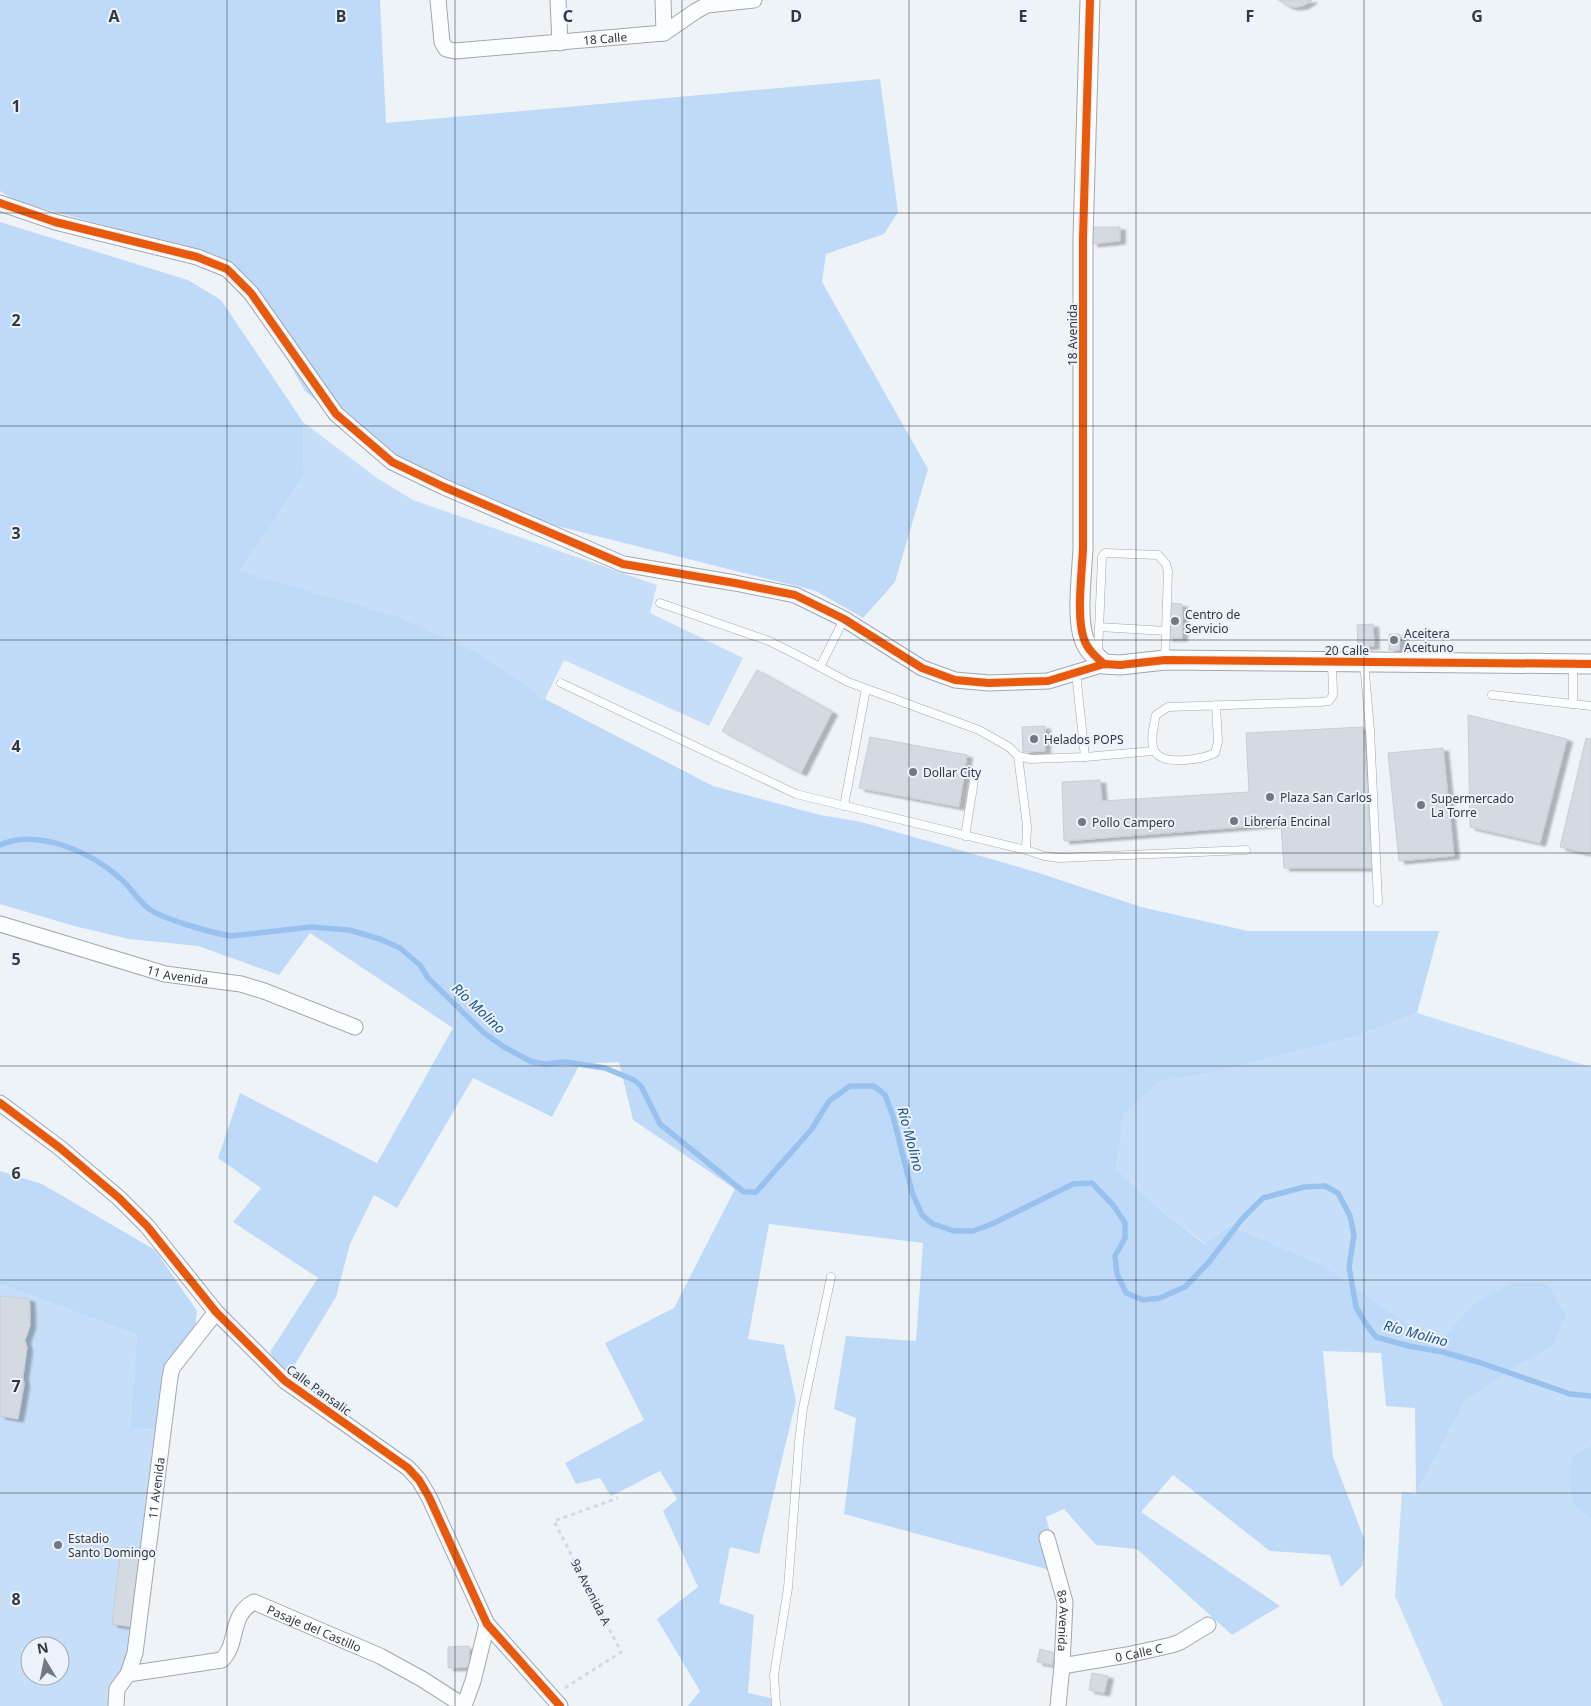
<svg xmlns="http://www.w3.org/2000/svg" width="1591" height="1706" font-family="'Noto Sans',sans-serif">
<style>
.green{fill:#c7def8;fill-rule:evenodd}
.forest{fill:#bfdaf8}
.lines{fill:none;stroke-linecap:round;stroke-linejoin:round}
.stream{stroke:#99c1ee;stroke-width:5.5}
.building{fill:#d4dae1;stroke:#c8ced4;filter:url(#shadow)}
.service-casing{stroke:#a2a7ad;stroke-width:9}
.minor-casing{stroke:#a2a7ad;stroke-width:17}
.tertiary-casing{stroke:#a2a7ad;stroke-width:21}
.path{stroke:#d6d8d9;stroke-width:3;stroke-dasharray:4 4;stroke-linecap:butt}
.service{stroke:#fcfdfe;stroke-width:8}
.minor{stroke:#fcfdfe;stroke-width:15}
.tertiary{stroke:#fcfdfe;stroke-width:19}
.cycleway-casing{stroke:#ebf2fb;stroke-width:11}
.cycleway{stroke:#e8590c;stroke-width:8}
.grid{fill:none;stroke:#313841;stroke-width:1;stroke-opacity:0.55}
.poi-dot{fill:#737981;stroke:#ebf2fb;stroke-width:2}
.labels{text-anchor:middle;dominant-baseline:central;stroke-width:4;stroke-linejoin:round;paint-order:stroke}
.street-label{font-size:12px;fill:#313841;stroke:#ebf2fb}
.poi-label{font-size:12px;fill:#313841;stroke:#ebf2fb;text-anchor:start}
.water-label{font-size:14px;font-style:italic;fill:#1d548d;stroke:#ebf2fb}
.grid-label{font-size:16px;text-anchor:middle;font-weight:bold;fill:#313841;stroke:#ebf2fb;stroke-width:4;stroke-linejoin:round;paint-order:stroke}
</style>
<defs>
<filter id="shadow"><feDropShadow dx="5.5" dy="3" stdDeviation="1" flood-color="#0004"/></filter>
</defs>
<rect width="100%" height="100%" fill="#eef3f8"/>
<g class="green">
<path d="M303,422L377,478L413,500L657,585L650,613L743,658L709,726L564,660L545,699L484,656L238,571L276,519L304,474Z"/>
<path d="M1417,1013L1591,1067V1445L1572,1457L1575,1508L1591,1520V1706H1443L1395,1596L1402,1492L1416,1494L1466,1400L1514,1368L1552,1347L1476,1301L1437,1345L1323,1265L1230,1225L1206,1244L1159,1209L1116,1168L1124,1114L1159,1082L1217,1072L1357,1036Z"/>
<path d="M0,1284L137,1335L130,1430L163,1429L137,1662L113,1706H0ZM30,1646H60V1676H30Z"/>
</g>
<g class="forest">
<path d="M0,0H380L386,123L880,79L898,212L884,234L826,254L822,282L928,469L895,582L863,618L816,591L501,512L385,457L305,391L249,293L200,252L16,201L0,191Z"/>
<path d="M0,222L188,280L221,300L303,422L304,474L276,519L239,571L396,616L484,656L545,699L713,786L820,815L861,822L1036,872L1141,907L1248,931H1439L1417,1013L1357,1036L1217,1072L1159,1082L1124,1114L1116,1168L1159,1209L1205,1244L1230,1225L1323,1265L1437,1344L1476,1301L1513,1283H1547L1566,1315L1552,1347L1514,1368L1466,1400L1416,1494L1415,1408L1386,1406L1381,1353L1323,1351L1333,1457L1365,1541L1363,1565L1341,1587L1330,1555L1270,1551L1173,1475L1141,1512L1280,1606L1232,1635L1137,1549L1096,1545L1064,1509L1046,1517L1061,1573L844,1514L856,1418L834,1409L846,1336L916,1341L923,1243L769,1224L748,1339L784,1345L796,1401L759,1554L730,1547L719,1603L754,1615L748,1693L775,1699L774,1706H688L700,1691L657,1619L698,1587L663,1511L677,1499L660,1471L611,1496L600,1478L576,1484L565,1463L644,1420L605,1343L674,1308L735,1189L633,1120L619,1062L580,1064L552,1117L473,1078L397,1208L374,1195L350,1244L336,1297L286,1379L270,1352L318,1278L233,1222L261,1188L218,1158L240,1093L377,1163L453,1028L310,933L279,975L198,946L129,939L74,926L0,904Z"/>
<path d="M0,1171L42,1184L155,1250L197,1311L195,1332L177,1374L163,1429L130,1430L137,1335L0,1284Z"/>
<path d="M1591,1445V1520L1575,1508L1568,1481L1572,1457Z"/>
</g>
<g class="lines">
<path class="stream" d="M0,845C39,828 93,853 122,880C131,888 139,902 148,908C161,919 213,933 231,936L311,927L349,930L380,939L400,948L420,965L428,978L484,1033L504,1047L532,1062L545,1064L565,1062L605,1068L634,1080L641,1086L660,1124L744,1192H756L811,1130L829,1101L850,1086H874L885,1095L893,1116L912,1192L922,1215L933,1224L954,1231H973L992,1224L1073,1184L1092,1183L1113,1205L1125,1223V1238L1115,1256L1117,1274L1126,1293L1143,1300L1160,1298L1185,1287L1209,1262L1242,1219L1263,1198L1304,1187L1325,1186L1338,1193L1350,1216L1354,1235L1349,1267L1356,1307L1366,1324L1376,1337L1409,1346L1443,1352L1481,1363L1570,1394L1591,1396"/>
</g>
<g class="building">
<path d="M1278,0H1312L1303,6L1295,7L1288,6Z"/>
<path d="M1092,227H1120V241L1092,244Z"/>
<path d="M1167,603L1182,604V638H1167Z"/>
<path d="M1373,624L1374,646L1358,647L1357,625Z"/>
<path d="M1389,634H1400L1399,650H1389Z"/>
<path d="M757,670L832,712L801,773L722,731Z"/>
<path d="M1468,715L1567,739L1540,843L1470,827Z"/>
<path d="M1045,726V751L1023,752L1022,727Z"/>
<path d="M1363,727L1373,868H1284L1281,824L1064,841L1062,782L1100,780L1102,801L1249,792L1246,733Z"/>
<path d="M870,737L967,755L959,807L859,788Z"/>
<path d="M1586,738L1591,739V854L1560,847Z"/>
<path d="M1443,748L1454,856L1399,861L1388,753Z"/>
<path d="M0,1296L29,1299L30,1306V1326L25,1340L27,1348L23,1376L24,1385L18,1419L0,1416Z"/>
<path d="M121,1547L142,1550L133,1627L112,1624Z"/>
<path d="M469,1646L470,1667L448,1668V1647Z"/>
<path d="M1040,1649L1055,1653L1052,1665L1037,1662Z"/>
<path d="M1092,1673L1108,1676L1104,1693L1089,1690Z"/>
</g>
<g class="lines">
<defs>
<g id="service">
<path d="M660,603L769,641L801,657L848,682L979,730L1009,747L1018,756L1031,759L1085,757L1076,673"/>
<path d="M1099,627L1166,631"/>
<path d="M1098,654L1102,557L1105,553L1158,555L1166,564L1168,571L1165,660"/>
<path d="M1364,662L1370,730L1378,902"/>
<path d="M820,667L844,619"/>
<path d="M561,683L796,794L1026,850"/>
<path d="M1492,695L1573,704V664"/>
<path d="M1573,704L1591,706"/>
<path d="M1216,705L1218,742L1215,753C1205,758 1196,759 1185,760C1148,763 1149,745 1156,715L1168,707L1320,702L1329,701L1333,695L1332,662"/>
<path d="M1018,756L1027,826L1026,850L1044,856L1059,858L1246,850"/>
<path d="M1085,757L1153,751"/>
<path d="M844,806L866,689"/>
<path d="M965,836L974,781"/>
<path d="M776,1706L774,1675L788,1588L799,1442L803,1408L831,1277"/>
</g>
<g id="minor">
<path id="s1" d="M438,0L442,42L446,49L455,51L664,33L696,11L707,5L754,0"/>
<path d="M558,0L560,43"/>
<path d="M663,0L664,33"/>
<path d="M0,203L55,222L197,257L227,269L251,293L336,414L392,462L444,487L623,564L735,583L795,595L844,619L922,668L955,680L989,683L1048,681L1104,664"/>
<path id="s2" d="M0,924L165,974L241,984L264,991L355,1027"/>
<path d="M0,1103L60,1148L119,1198L147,1226L216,1312L285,1381L408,1468L419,1480L429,1497L487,1624L560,1706"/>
<path id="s3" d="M1047,1538L1065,1602L1062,1666L1058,1706"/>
<path id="s4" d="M1062,1666L1127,1655L1172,1645L1180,1642L1208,1625"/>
<path id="s5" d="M128,1674L222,1660C239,1643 229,1615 254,1602L380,1656L422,1679L464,1706"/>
<path id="s6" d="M116,1706L117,1689L128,1674L135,1653L170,1377L172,1368L216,1312"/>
<path d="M464,1706L473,1681L487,1624"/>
</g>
<path id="tertiary" d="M1090,0L1083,238V548C1082,573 1076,617 1084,639C1087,649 1096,657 1104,664L1120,665L1165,660L1591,664"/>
</defs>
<use href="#service" class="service-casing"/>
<use href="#minor" class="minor-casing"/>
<use href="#tertiary" class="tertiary-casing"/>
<path class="path" d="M565,1688L621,1652L554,1521L618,1498"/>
<use href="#service" class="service"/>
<use href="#minor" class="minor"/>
<use href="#tertiary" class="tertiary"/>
<defs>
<g id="cycleway">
<path d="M1090,0L1083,238V548C1082,573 1076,617 1084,639C1087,649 1096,657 1104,664"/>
<path d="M0,203L55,222L197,257L227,269L251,293L336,414L392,462L444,487L623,564L735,583L795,595L844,619L922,668L955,680L989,683L1048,681L1104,664L1120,665L1165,660L1591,664"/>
<path d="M0,1103L60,1148L119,1198L147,1226L216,1312L285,1381L408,1468L419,1480L429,1497L487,1624L560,1706"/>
</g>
</defs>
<use href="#cycleway" class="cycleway-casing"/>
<use href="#cycleway" class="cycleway"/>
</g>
<path class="grid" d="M227,0V1706M455,0V1706M682,0V1706M909,0V1706M1136,0V1706M1364,0V1706M0,213H1591M0,426H1591M0,640H1591M0,853H1591M0,1066H1591M0,1280H1591M0,1493H1591"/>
<g class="poi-dot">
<circle cx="1175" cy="621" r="5"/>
<circle cx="1394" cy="640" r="5"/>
<circle cx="1034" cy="739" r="5"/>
<circle cx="913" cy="772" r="5"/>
<circle cx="1270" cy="797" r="5"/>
<circle cx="1421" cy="805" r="5"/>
<circle cx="1234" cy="821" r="5"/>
<circle cx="1082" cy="822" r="5"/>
<circle cx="58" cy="1545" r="5"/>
</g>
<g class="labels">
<g class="street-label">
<text stroke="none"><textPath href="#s1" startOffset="210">18 Calle</textPath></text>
<text transform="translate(1072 335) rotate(-90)">18 Avenida</text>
<text x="1347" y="650">20 Calle</text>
<text stroke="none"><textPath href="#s2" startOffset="185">11 Avenida</textPath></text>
<text transform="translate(319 1390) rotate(36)">Calle Pansalic</text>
<text stroke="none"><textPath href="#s6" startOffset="224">11 Avenida</textPath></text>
<text transform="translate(591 1592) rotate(63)">9a Avenida A</text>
<text stroke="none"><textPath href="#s3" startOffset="85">8a Avenida</textPath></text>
<text stroke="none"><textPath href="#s5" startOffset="229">Pasaje del Castillo</textPath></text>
<text stroke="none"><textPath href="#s4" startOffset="78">0 Calle C</textPath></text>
</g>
<g class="poi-label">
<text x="1185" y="614">Centro de<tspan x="1185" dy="14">Servicio</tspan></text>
<text x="1404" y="633">Aceitera<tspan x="1404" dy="14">Aceituno</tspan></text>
<text x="1044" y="739">Helados POPS</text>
<text x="923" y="772">Dollar City</text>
<text x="1280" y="797">Plaza San Carlos</text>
<text x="1431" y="798">Supermercado<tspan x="1431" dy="14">La Torre</tspan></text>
<text x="1244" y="821">Librería Encinal</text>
<text x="1092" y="822">Pollo Campero</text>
<text x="68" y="1538">Estadio<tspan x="68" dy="14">Santo Domingo</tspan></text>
</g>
<g class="water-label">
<text transform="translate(479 1008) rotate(43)">Río Molino</text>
<text transform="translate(911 1139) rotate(75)">Río Molino</text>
<text transform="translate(1416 1333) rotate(15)">Río Molino</text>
</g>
</g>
<g class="grid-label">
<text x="114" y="22">A</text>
<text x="341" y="22">B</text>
<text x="568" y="22">C</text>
<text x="796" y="22">D</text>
<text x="1023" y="22">E</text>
<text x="1250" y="22">F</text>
<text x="1477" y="22">G</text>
<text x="16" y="112">1</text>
<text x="16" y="326">2</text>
<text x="16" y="539">3</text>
<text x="16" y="752">4</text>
<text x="16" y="965">5</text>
<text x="16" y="1179">6</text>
<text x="16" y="1392">7</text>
<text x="16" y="1605">8</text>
</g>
<g transform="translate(45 1661) rotate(350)"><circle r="24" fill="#ebf2fb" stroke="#a1a8b1"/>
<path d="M0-4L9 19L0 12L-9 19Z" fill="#737981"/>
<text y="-8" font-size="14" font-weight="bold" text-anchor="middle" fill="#313841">N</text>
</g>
</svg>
